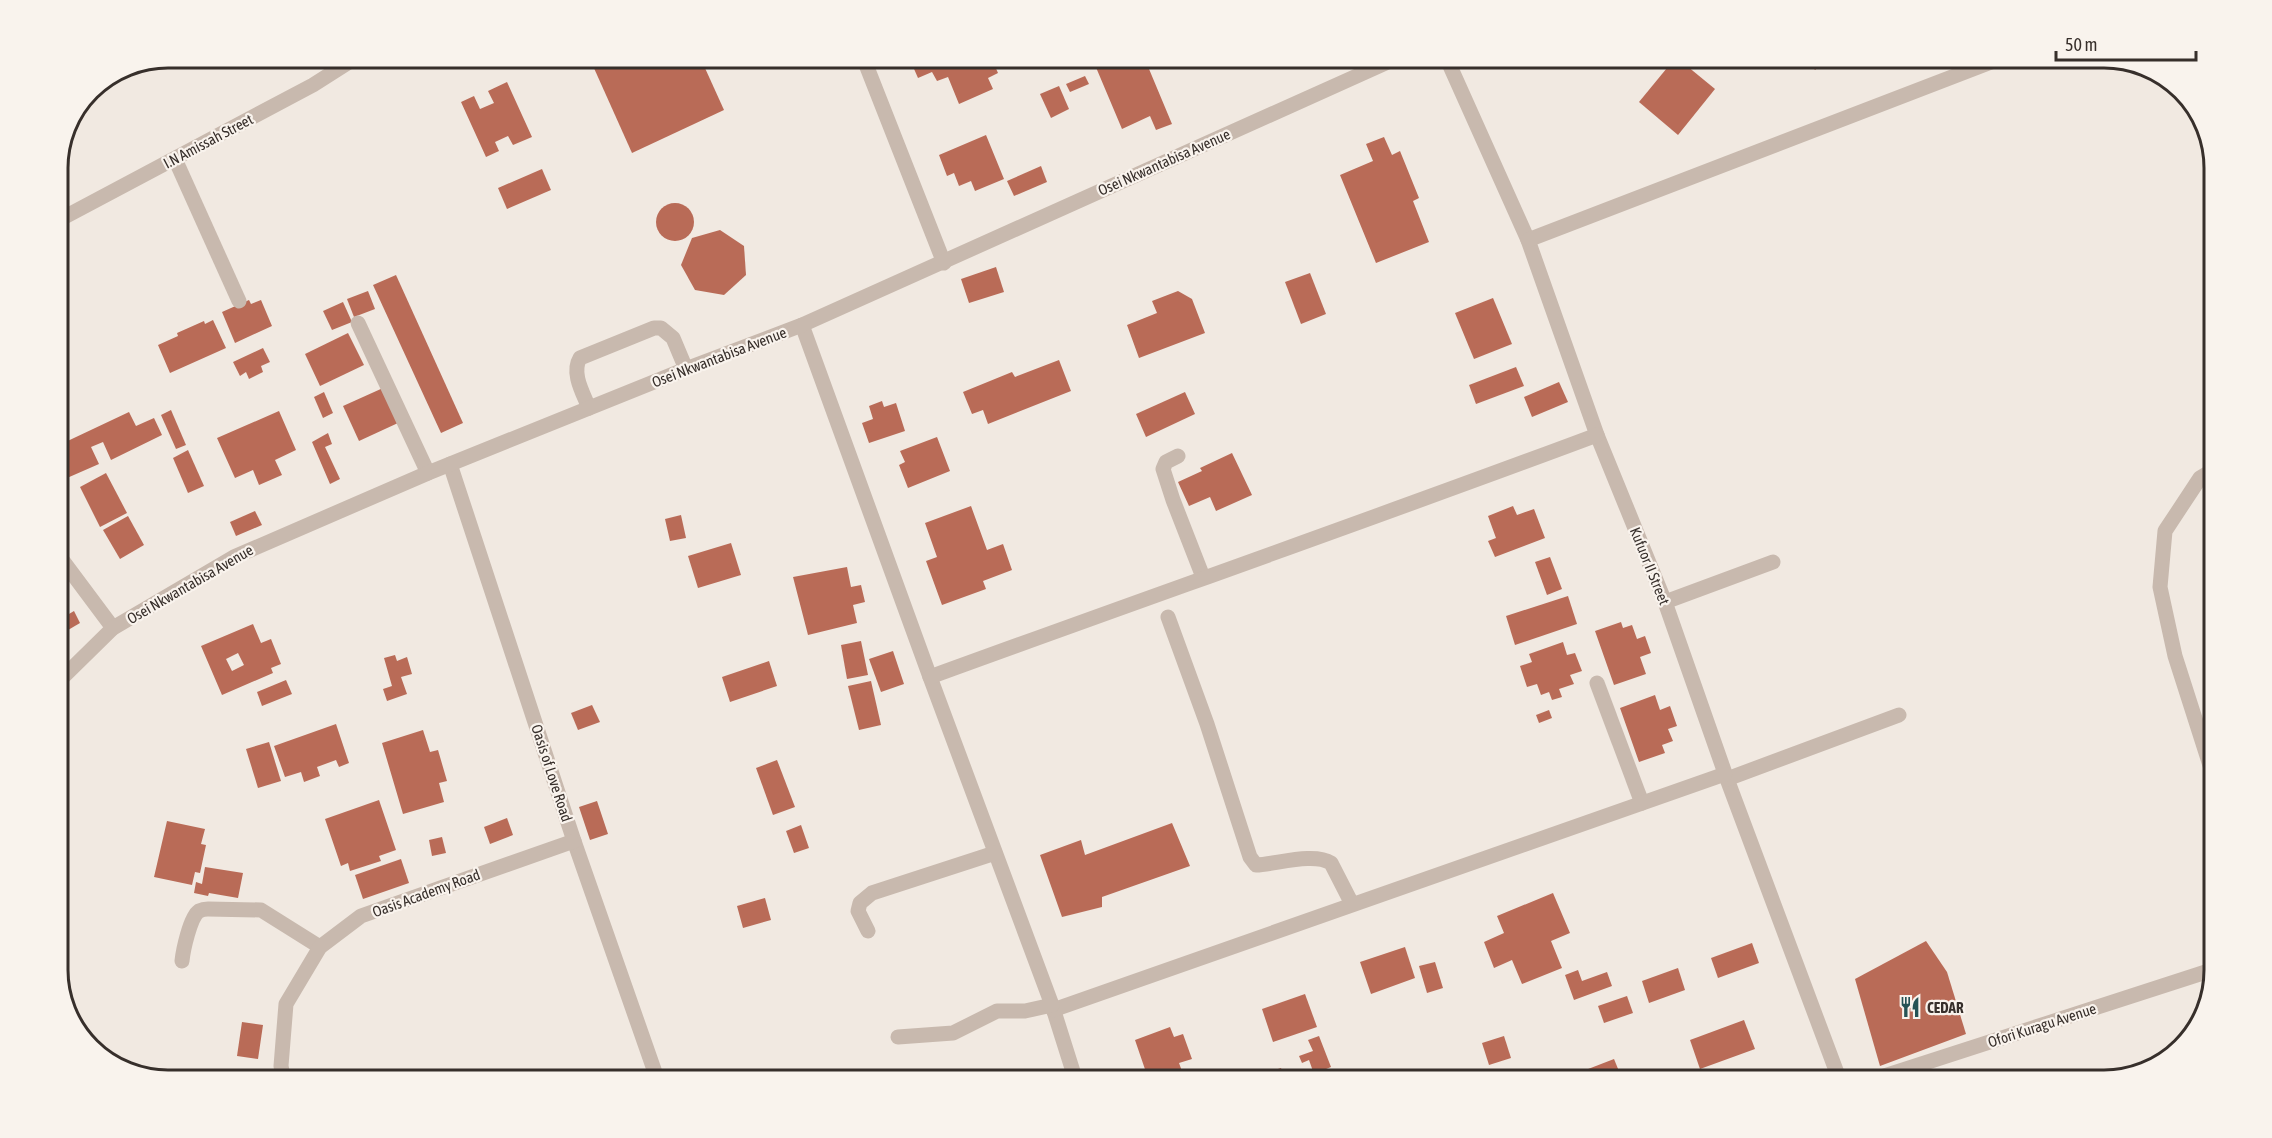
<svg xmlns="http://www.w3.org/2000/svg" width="2272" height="1138" font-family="'Asap Condensed',sans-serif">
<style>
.building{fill:#b96b57;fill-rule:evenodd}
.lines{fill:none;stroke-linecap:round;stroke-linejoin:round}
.minor{stroke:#c8b9ae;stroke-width:15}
.labels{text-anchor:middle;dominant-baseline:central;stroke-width:4.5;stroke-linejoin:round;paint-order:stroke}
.street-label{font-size:15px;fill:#372f2b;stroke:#f9f3ed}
.poi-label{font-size:15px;font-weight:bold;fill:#372f2b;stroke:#f9f3ed;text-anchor:start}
.rim{fill:none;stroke:#372f2b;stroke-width:3}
</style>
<rect width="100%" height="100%" fill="#f1e9e1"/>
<g class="building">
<path d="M589,57H700L724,110L632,153Z"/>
<path d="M923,57H991L998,73L988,78L993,89L959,104L948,77L937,81L932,72L918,78L911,62Z"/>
<path d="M1114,57H1144L1172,124L1156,130L1150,116L1122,129L1095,65Z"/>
<path d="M1214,57H1256L1230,69L1225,60L1217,64Z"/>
<path d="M1676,57L1715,89L1678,135L1639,102Z"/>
<path d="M1805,57H1831L1815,70Z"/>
<path d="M1085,76L1089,84L1070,92L1066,84Z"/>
<path d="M507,82L532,137L513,145L508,136L495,142L499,151L486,157L461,102L474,96L480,109L494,103L488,91Z"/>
<path d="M1059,86L1069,109L1051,118L1040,94Z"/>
<path d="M986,135L1004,179L975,191L971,181L959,186L954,173L947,176L939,155Z"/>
<path d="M1384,137L1392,155L1400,151L1419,198L1413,201L1429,242L1376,263L1340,175L1373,161L1366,144Z"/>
<path d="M1041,166L1047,182L1014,196L1007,181Z"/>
<path d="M542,169L551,190L507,209L498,188Z"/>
<circle cx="675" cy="222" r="19"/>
<path d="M720,230L744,246L746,275L724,295L695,290L681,265L692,238Z"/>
<path d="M996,267L1004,292L969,303L961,279Z"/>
<path d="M1310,273L1326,314L1301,324L1285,282Z"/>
<path d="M396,275L463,423L441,433L373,285Z"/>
<path d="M368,291L375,309L354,317L347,299Z"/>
<path d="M1178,291L1192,299L1205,333L1139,358L1127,325L1157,313L1152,301Z"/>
<path d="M1493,298L1512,344L1474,359L1455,313Z"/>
<path d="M249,300L251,304L261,300L272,326L235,343L222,312Z"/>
<path d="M343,302L352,322L332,330L323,311Z"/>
<path d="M213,320L226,348L170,373L158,345L178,336L177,333L204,321L205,324Z"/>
<path d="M348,333L364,365L320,386L305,354Z"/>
<path d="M263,348L270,362L261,366L263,372L249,379L246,372L240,376L233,362Z"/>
<path d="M1059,360L1071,391L988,424L983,410L972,414L963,392L1012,372L1015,377Z"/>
<path d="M1516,367L1524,386L1476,404L1469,385Z"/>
<path d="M1559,382L1568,402L1532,417L1524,397Z"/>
<path d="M383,388L398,423L359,441L343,406Z"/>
<path d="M324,392L333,413L323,418L314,397Z"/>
<path d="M1185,392L1195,414L1146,437L1136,414Z"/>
<path d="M882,401L884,407L896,403L905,431L869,443L862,423L873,419L869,406Z"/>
<path d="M171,410L186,445L176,449L161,415Z"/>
<path d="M279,411L296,450L275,460L282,475L259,485L253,470L235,478L217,438Z"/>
<path d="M129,412L136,426L154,418L162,435L111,460L103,442L91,447L99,464L67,478L59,462L57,463V446Z"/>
<path d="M328,433L332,444L325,447L340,479L330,484L312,442Z"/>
<path d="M937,437L950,471L908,488L899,465L905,462L900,451Z"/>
<path d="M188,450L204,486L188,493L173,458Z"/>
<path d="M1232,453L1252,495L1216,511L1210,497L1189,506L1178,482L1202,471L1200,468Z"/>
<path d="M106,473L127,513L100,527L80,487Z"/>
<path d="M971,506L987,550L1003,544L1012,570L983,581L986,589L942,605L926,561L937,557L925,523Z"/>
<path d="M1513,506L1517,515L1534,509L1545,538L1495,557L1488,541L1496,538L1488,516Z"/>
<path d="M255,511L262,525L236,536L230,522Z"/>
<path d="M681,515L686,538L670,541L665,519Z"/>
<path d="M128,516L144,545L120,559L103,530Z"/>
<path d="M731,543L741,575L698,588L688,556Z"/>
<path d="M1550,557L1562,589L1547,595L1535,562Z"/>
<path d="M847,567L851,587L861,585L865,602L853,605L857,623L808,635L793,577Z"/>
<path d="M1568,596L1577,624L1515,645L1506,616Z"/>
<path d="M74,611L80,623L63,633L57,621Z"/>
<path d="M1621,622L1623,628L1632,625L1637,639L1645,636L1651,653L1640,657L1646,674L1614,685L1595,631Z"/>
<path d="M253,624L261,643L271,639L281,664L271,668L273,673L222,695L201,646ZM238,653L244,665L232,671L226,659Z"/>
<path d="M861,641L868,675L847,679L841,645Z"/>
<path d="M1563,642L1567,655L1575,653L1582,671L1570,675L1574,684L1559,689L1562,697L1552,700L1549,692L1541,695L1537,684L1527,687L1520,666L1532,662L1529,654Z"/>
<path d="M893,651L904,684L881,692L869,659Z"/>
<path d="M395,655L397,661L407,657L412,674L401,677L407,694L387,701L383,689L392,686L384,658Z"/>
<path d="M769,661L777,686L730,702L722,677Z"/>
<path d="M286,680L292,694L262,706L257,692Z"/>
<path d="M871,681L881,725L859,730L848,686Z"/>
<path d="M1655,695L1660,710L1670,706L1677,726L1668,729L1673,741L1662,745L1665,753L1639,762L1620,708Z"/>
<path d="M592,705L600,722L578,730L571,713Z"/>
<path d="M1549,710L1552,718L1539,723L1536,715Z"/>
<path d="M336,724L349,763L339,767L336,760L317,767L320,776L304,782L301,772L285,777L274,746Z"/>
<path d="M423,730L430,752L438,750L447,781L439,783L444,802L403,814L382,743Z"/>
<path d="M269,742L281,781L258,788L246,749Z"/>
<path d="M777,760L795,807L773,815L756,768Z"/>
<path d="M379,800L396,850L379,856L381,861L350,871L348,863L341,866L325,819Z"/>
<path d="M597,801L608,834L590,840L579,807Z"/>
<path d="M507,818L513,835L490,844L484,827Z"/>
<path d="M167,821L205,829L201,844L206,845L200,873L195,872L192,885L154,877Z"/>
<path d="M1172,823L1190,866L1102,897V907L1062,917L1040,855L1081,840L1085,855Z"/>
<path d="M801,825L809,848L794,853L786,831Z"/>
<path d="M442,837L446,853L432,856L429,840Z"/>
<path d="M401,859L409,883L363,899L355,875Z"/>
<path d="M205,867L243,873L238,898L209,893L208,896L194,893L196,882L202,884Z"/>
<path d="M1553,893L1570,933L1551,941L1562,968L1522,984L1512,960L1494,968L1484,942L1504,933L1497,916Z"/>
<path d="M765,898L771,920L743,928L737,906Z"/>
<path d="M1926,941L1947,972L1966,1034L1880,1066L1855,979Z"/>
<path d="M1752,943L1759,963L1718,978L1711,958Z"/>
<path d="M1405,947L1415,978L1371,994L1360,962Z"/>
<path d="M1435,962L1443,988L1427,993L1419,966Z"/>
<path d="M1678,968L1685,990L1649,1003L1642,981Z"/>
<path d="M1578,970L1582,981L1607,972L1612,986L1574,1000L1565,975Z"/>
<path d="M1305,994L1317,1027L1273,1042L1262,1009Z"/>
<path d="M1627,996L1633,1013L1604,1023L1598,1006Z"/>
<path d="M1744,1020L1755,1049L1700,1069L1690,1040Z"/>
<path d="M242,1022L263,1025L258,1059L237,1056Z"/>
<path d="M1170,1027L1174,1037L1183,1034L1192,1059L1179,1063L1183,1074L1165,1081H1149L1135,1040Z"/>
<path d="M1319,1036L1331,1067L1314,1074L1309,1060L1302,1063L1299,1056L1313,1051L1308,1040Z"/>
<path d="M1504,1036L1511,1058L1489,1065L1482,1043Z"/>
<path d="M1614,1059L1623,1081H1572L1570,1076Z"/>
<path d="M1281,1068L1286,1081H1255L1253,1077Z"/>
</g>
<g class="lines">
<g class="minor">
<path d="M863,57L944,263"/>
<path d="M1446,57L1528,240L1597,435L1665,602L1727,779L1840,1081"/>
<path d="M175,159L239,301"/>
<path d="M57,221L313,85L357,57"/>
<path d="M1528,240L2004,57"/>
<path d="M358,323L428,473"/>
<path d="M802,325L930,677L1052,1005L1076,1081"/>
<path d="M589,408C583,393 571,373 580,358L654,328H661L673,338L686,369"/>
<path d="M1178,456L1166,462L1163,469L1173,500L1203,577"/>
<path d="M450,464L574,841L658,1081"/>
<path d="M2215,469L2200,478L2165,531L2160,587L2175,656L2215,781"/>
<path d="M57,553L113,628"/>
<path d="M1665,602L1773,562"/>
<path d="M1168,617L1207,724L1250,857L1256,865C1277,864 1314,852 1331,863L1352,904"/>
<path d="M930,677C1152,596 1375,518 1597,435"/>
<path d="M57,683L113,628L234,557L428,473L686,369L802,325L1399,57"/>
<path d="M1597,683L1642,803"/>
<path d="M1727,779L1899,715"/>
<path d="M868,931L858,911L860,903L872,893L995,853"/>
<path d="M182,961C183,951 190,917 199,911C201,910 205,909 208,909L261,910L320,947"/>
<path d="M1053,1010L1725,774"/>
<path d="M898,1037L953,1033L997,1011H1025L1052,1005"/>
<path d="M284,1081L281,1066L286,1004L320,947L361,916L574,841"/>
<path d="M1869,1081L2215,969"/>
</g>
</g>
<defs>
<symbol id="restaurant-bare" viewBox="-9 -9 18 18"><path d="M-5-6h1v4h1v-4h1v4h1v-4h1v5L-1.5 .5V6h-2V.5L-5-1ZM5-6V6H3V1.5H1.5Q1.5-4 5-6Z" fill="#255355" stroke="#f9f3ed" stroke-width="2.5" paint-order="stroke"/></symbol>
</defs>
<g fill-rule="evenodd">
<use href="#restaurant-bare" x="1895" y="992" width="30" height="30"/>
</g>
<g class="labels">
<g class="street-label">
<text transform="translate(208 141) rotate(-28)">I.N Amissah Street</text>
<text transform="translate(1164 162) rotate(-24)">Osei Nkwantabisa Avenue</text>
<text transform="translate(719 357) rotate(-21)">Osei Nkwantabisa Avenue</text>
<text transform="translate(1650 566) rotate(68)">Kufuor II Street</text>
<text transform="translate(190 584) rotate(-30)">Osei Nkwantabisa Avenue</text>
<text transform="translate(552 773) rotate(72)">Oasis of Love Road</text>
<text transform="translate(426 893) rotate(-20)">Oasis Academy Road</text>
<text transform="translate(2042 1025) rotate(-18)">Ofori Kuragu Avenue</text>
</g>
<g class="poi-label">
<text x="1927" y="1007">CEDAR</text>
</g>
</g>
<path d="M0 0H2272V1138H0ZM168 68H2104A100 100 0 0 1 2204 168V970A100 100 0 0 1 2104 1070H168A100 100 0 0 1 68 970V168A100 100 0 0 1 168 68Z" fill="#f9f3ed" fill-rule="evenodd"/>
<path class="rim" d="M168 68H2104A100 100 0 0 1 2204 168V970A100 100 0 0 1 2104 1070H168A100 100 0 0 1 68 970V168A100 100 0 0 1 168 68Z"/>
<path d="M2056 51v9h140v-9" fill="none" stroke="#372f2b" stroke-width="3"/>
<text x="2065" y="51" font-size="18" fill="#372f2b" stroke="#f9f3ed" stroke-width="4.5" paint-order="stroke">50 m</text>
</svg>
